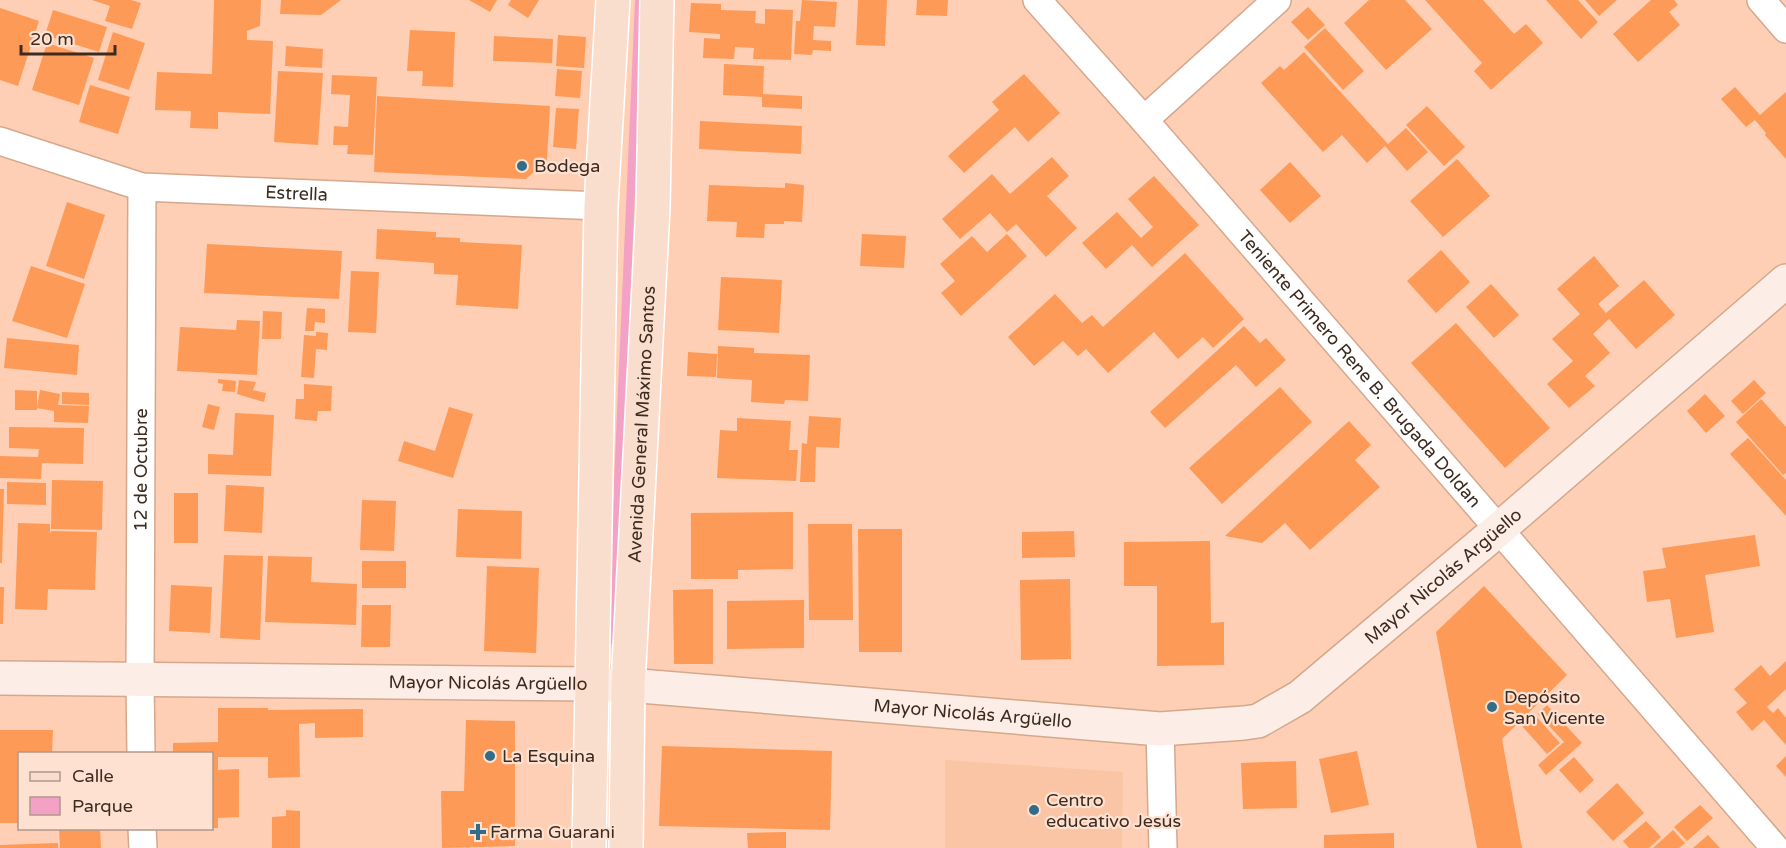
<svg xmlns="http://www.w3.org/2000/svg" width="1786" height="848" font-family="'Varela Round',sans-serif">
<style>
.built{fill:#fac5a5}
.green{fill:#f3a2c5}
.building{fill:#fe9a57}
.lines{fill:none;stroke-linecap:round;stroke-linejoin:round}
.street-casing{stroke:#d4a88d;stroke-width:30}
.secondary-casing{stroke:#d4a88d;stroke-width:36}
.primary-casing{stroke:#fff;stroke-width:36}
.street{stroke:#fff;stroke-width:27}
.secondary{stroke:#fceee6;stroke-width:33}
.primary{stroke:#fadecd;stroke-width:33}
.poi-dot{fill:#346b86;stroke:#fee1d0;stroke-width:2}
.labels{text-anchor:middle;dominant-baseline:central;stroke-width:4.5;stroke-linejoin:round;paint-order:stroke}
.poi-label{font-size:18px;fill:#3d2b20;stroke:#fee1d0;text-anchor:start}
.street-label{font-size:18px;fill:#3d2b20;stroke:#fee1d0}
</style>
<rect width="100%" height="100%" fill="#fecfb4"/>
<path class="built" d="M945,760L1123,772L1122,848H945Z"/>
<path class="green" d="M635,0H643L616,643L610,645L607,642Z"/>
<g class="building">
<path d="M92,0H131L141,3L132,29L105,21L110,6Z"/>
<path d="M214,0H261L260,26L247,31V40L273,41L270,114L218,112V129L190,128L191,111L155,110L157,72L212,74Z"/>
<path d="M281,0H341L321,15L280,14Z"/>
<path d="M469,0H497L490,12Z"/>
<path d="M511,0H539L528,18L508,5Z"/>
<path d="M802,0L837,2L835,27L814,26L813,40L831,41V51L813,50L812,55L794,54L796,21H800Z"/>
<path d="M858,0H887L885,46L856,45Z"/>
<path d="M917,0H948L947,16L916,15Z"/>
<path d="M1369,0H1405L1432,29L1386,70L1344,23Z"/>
<path d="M1425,0H1483L1514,34L1526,24L1543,43L1491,90L1474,71L1482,63Z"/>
<path d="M1546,0H1578L1598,22L1581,39Z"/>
<path d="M1585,0H1617L1599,16Z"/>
<path d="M1651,0H1674L1678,5L1669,12L1680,25L1638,62L1613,34Z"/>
<path d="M691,3L721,4V10L756,11L755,23L765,24V9L793,10L791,60L753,59L754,48L735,47L734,59L703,58L704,38L720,39V34L689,32Z"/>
<path d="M1308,7L1325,25L1308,40L1291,22Z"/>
<path d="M0,8L39,21L18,86L0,80Z"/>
<path d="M53,10L107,27L99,52L45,35Z"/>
<path d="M1325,28L1364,71L1343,90L1304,47Z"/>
<path d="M410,30L455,32L453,87L422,86L423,71H407Z"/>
<path d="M113,32L145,43L129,90L98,80Z"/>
<path d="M558,35L586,37L584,68L556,66Z"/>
<path d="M494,36L553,39L552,63L493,61Z"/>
<path d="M47,43L94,58L79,105L32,90Z"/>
<path d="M286,46L323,49L322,68L285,66Z"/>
<path d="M1304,52L1388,144L1406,128L1428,152L1407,171L1385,146L1367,163L1342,135L1323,152L1261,83L1280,66L1284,70Z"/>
<path d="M724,64L764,66L763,94L802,96V109L762,107V97L723,95Z"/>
<path d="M557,69L582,71L580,98L555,96Z"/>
<path d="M278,71L323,73L318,145L274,142Z"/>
<path d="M1024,74L1060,113L1028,142L1015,127L964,173L948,156L999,110L992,102Z"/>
<path d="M332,75L377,77L373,155L347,154L348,145H333L334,126L348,127L350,95L331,94Z"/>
<path d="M90,85L130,97L118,134L79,122Z"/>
<path d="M1735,87L1760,115L1786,92V159L1765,135L1766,133L1755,120L1746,127L1721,99Z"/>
<path d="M377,96L550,106L547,160L526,179L374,172Z"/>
<path d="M1427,106L1465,147L1444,166L1406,125Z"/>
<path d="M556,108L579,109L576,149L553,147Z"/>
<path d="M700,121L802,126L801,154L699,149Z"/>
<path d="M1052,157L1069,176L1047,196L1077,228L1046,257L1016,224L1007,232L990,213L960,239L942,219L992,174L1010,194Z"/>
<path d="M1457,159L1490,196L1443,237L1410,201Z"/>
<path d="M1290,162L1321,196L1290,223L1260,190Z"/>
<path d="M1154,176L1199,225L1152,267L1132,245L1106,269L1082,243L1117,212L1141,238L1153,227L1128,199Z"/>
<path d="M785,183L804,185L802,222L784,221V224H765L764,238L736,237L737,222L707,221L709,185L785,188Z"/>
<path d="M67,202L105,215L84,279L46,266Z"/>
<path d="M377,229L436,232V237L460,238V242L522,245L518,309L456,305L458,275L434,274V263L376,259Z"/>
<path d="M862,234L906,236L904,268L860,266Z"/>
<path d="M1007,234L1027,256L961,316L941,293L955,281L940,264L972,236L987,252Z"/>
<path d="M207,244L342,251L339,299L204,293Z"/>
<path d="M1441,250L1470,282L1436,313L1407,281Z"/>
<path d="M1185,253L1244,319L1213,348L1203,337L1178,359L1154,332L1108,373L1086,349L1078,356L1063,341L1034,366L1008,337L1055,294L1082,323L1092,315L1103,327Z"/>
<path d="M1594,256L1619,286L1598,304L1606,313L1644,280L1675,315L1636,349L1609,319L1593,334L1610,353L1585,376L1595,386L1569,408L1547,384L1573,361L1552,339L1580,314L1557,289Z"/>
<path d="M31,266L85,284L67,338L12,321Z"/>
<path d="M351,271L379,272L376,333L348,332Z"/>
<path d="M721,277L782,280L779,333L718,330Z"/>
<path d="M1491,284L1519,315L1494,338L1466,307Z"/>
<path d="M307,308L325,309V323L315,322L314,331H305Z"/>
<path d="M263,311L282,312L281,339H262Z"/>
<path d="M237,320L260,321L257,375L177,371L180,327L236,330Z"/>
<path d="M1456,323L1550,428L1505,468L1411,363Z"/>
<path d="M1244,326L1260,343L1266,338L1286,360L1256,387L1236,365L1165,428L1150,412Z"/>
<path d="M316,332L328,333L327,350L316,349L314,378L301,377L304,335L316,336Z"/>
<path d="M7,338L79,345L77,375L4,368Z"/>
<path d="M718,346L754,348V353L810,355L808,401L785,400L784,404L751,402L752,380L717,378Z"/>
<path d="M688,352L717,354L716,377L687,376Z"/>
<path d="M218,379L236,381L235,392L222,391L223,384L218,383Z"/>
<path d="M239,380L256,382L253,390L266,393L264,402L237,394Z"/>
<path d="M1754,380L1766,393L1743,414L1731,401Z"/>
<path d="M304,384L332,386L331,411H318L317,421L295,419L296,399H304Z"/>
<path d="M1280,387L1312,422L1222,504L1189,468Z"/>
<path d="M15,390L37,391V410H15Z"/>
<path d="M40,390L60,394L58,405L89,406L88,423L54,422V411L37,408Z"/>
<path d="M62,392L89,393V405L62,404Z"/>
<path d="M1705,394L1725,416L1706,433L1687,411Z"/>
<path d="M1761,399L1786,427V473L1783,475L1736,422Z"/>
<path d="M208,404L220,407L214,430L202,427Z"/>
<path d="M449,407L473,414L453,478L398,461L404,441L435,451Z"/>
<path d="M235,413L274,415L271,476L208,474V454L233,455Z"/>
<path d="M809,416L841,418L839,448L816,447L815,482H800L802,443L807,444Z"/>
<path d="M737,418L791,421L789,450H798L796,481L717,478L720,430L737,431Z"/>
<path d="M1349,421L1371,445L1355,460L1380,487L1310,550L1285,523L1262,543L1225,536Z"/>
<path d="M9,427L84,428L83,464L42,463L41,479L0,478V456L38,457L39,449L9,448Z"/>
<path d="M1748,438L1786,480V516L1730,454Z"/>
<path d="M52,480L103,481L102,530L51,529Z"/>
<path d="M7,482L46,483V505L7,504Z"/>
<path d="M226,485L264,487L262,533L224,531Z"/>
<path d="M0,489H4L2,563H0Z"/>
<rect x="174" y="493" width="24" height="50"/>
<path d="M362,500L396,501L394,551L360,550Z"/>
<path d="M458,509L522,511L521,559L456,557Z"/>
<path d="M793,512V569L738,570V579H691V513Z"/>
<path d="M18,523L50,524V534L51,531L97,532L95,590L48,589L47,610L15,609Z"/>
<path d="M808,524H852L853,620H809Z"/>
<path d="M858,529H902V652H859Z"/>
<path d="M1074,531L1075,557L1022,558V532Z"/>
<path d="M1755,535L1760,566L1705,575L1714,632L1676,638L1670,599L1647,602L1643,571L1666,568L1662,548Z"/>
<path d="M1210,541L1211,623L1224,622V665L1157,666V586H1124V542Z"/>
<path d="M224,555L263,556L260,640L220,638Z"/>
<path d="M268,556L312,557L311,582L357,584L356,625L265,622Z"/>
<rect x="362" y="561" width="44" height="27"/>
<path d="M487,566L539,568L536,653L484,651Z"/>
<path d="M1070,579L1071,659L1021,660L1020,580Z"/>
<path d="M171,585L212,587L210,633L169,631Z"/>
<path d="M1484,586L1567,675L1502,739L1522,848H1477L1436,632Z"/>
<path d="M0,587H4L3,624H0Z"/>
<path d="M713,589V664H674L673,590Z"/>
<path d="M804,600V648L727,649V601Z"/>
<path d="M362,605H391L390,647H361Z"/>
<path d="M1786,661V689L1767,707L1773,713L1778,708L1786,718V745L1764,720L1752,731L1736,712L1747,703L1734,689L1761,665L1770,676Z"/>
<path d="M1547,705L1582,743L1546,775L1538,765L1564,742L1538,714Z"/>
<path d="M218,708H268V710L363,709V737L315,738V723L299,724L300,777L268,778V757H218V770L239,769V817L218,818V828H212V754H173V743L218,742Z"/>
<path d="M1535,715L1560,743L1547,754L1522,726Z"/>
<path d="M466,720L515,721V846L442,848L441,791H464Z"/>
<path d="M0,730H53L52,754H20V823H0Z"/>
<path d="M662,746L832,751L830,830L659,826Z"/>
<path d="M1357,751L1369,805L1331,813L1319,759Z"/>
<path d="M1786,756V777L1776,766Z"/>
<path d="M1574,757L1594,780L1580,793L1559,770Z"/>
<path d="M1296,761L1297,808L1243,809L1241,763Z"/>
<path d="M1617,783L1644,813L1613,841L1586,812Z"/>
<path d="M1700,805L1713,818L1687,841L1674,827Z"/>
<path d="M286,810L300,811V848H272V817L286,816Z"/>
<path d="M1646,821L1661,837L1649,848H1629L1623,841Z"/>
<path d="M59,828H100L101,848H60Z"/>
<path d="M1673,830L1685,843L1679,848H1653Z"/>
<path d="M786,832V848H748L747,833Z"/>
<path d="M1394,833V848H1324V835Z"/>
<path d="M1708,835L1720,848H1693Z"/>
<path d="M58,843V848H0V845Z"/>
</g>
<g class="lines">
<defs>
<g id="street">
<path id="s1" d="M1037,0L1144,120L1775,848"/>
<path d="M1761,0L1786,29"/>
<path d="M1144,120L1277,0"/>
<path id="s2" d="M0,141L142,187L601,206"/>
<path d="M1160,729L1163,848"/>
<path id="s3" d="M141,754L140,680L142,187"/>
<path d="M142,828L143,848"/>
</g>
<g id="secondary">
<path id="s4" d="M0,678L592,684L628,685L1160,729L1244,723L1258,721L1300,697L1498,530L1786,281"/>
</g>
<g id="primary">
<path d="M589,848L601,206L613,0"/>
<path id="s5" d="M626,848L628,685L653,208L657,0"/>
</g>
</defs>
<use href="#street" class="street-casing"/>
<use href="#secondary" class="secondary-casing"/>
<use href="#primary" class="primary-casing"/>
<use href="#street" class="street"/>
<use href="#secondary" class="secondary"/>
<use href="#primary" class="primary"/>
</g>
<g class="poi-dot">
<circle cx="522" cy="166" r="6"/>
<circle cx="1492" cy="707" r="6"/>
<circle cx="490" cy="756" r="6"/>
<circle cx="1034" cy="810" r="6"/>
<path d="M475 823h6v6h6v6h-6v6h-6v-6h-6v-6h6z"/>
</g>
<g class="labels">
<g class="poi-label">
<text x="534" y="166">Bodega</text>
<text x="1504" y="697">Depósito<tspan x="1504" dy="21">San Vicente</tspan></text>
<text x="502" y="756">La Esquina</text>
<text x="1046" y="800">Centro<tspan x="1046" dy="21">educativo Jesús</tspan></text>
<text x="490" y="832">Farma Guarani</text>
</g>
<g class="street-label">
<text stroke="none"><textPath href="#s2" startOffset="304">Estrella</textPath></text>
<text stroke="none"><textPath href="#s1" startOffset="490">Teniente Primero Rene B. Brugada Doldan</textPath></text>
<text stroke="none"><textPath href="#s5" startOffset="424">Avenida General Máximo Santos</textPath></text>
<text stroke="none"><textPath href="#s3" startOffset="284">12 de Octubre</textPath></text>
<text stroke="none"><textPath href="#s4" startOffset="1496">Mayor Nicolás Argüello</textPath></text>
<text stroke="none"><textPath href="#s4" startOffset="488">Mayor Nicolás Argüello</textPath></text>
<text stroke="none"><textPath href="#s4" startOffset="974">Mayor Nicolás Argüello</textPath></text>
</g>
</g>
<rect x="18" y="752" width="195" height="78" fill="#fee1d0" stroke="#b1988a" stroke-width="1.5"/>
<rect x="30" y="772" width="30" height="9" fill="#fadecd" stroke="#b1988a" stroke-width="1.5"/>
<text x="72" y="782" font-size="18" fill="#3d2b20">Calle</text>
<rect x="30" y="797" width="30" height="18" fill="#f3a2c5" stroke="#b1988a" stroke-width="1.5"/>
<text x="72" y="812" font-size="18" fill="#3d2b20">Parque</text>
<path d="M21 45v9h94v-9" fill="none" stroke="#3d2b20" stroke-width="3"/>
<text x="30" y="45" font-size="18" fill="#3d2b20" stroke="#fee1d0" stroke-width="4.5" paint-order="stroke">20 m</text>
</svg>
